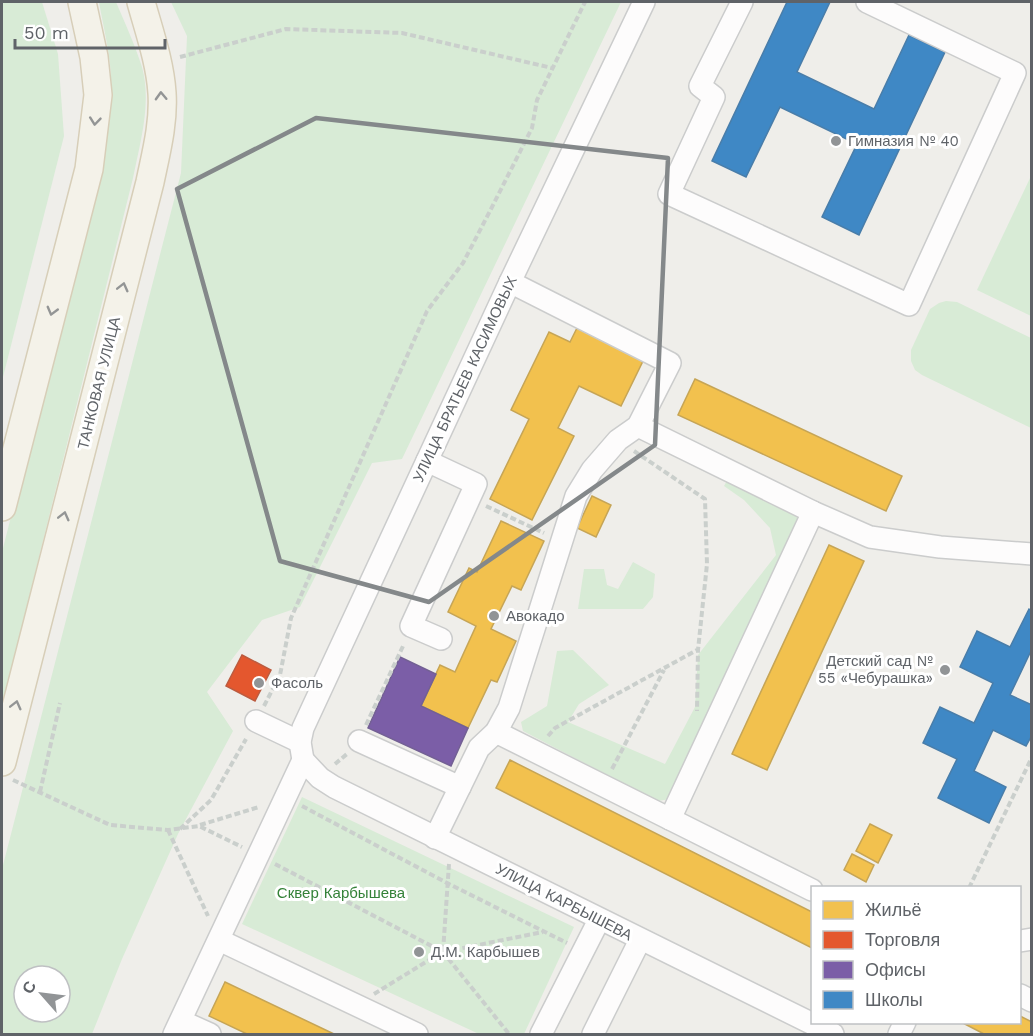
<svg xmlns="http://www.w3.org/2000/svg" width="1033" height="1036" font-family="'Work Sans',sans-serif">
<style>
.green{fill:#d8ebd6;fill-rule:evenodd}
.homes{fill:#f2c14e;stroke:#c6a556;stroke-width:1.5}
.shops{fill:#e4572e;stroke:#bc5b3f;stroke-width:1.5}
.offices{fill:#7b5ea7;stroke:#736094;stroke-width:1.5}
.schools{fill:#3f88c5;stroke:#497da9;stroke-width:1.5}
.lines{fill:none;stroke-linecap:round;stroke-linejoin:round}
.minor-casing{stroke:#cbcccc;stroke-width:24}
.major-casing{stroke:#d7ceb8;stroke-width:30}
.path{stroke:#cacfcc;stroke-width:4;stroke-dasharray:6 3;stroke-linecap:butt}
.minor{stroke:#fdfcfc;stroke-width:21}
.major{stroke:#f4f2e9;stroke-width:27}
.oneway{stroke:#939595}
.marked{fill:none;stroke:#84888a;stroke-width:4.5;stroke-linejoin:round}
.poi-dot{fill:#919496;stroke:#fff;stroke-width:2}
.labels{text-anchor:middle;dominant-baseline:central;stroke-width:6;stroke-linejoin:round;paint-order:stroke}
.poi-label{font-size:15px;fill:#5f6368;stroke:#fff;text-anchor:start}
.street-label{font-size:15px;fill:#5f6368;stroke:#fff}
.park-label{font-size:15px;fill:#348238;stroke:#fff}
</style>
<rect width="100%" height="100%" fill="#efeeea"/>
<g class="green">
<path d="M2,2H42L58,54L64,136L2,381Z"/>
<path d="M99,2H116C125,23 135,45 142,67C152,103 140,143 133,178L2,706V552L99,172C104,146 110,120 111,94C113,63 104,31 99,2Z"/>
<path d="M171,2H621L402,459L372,463L300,607L262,620L207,692L233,731L178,834L122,959L92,1034H2V869L181,173L187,36ZM24,976H60V1012H24Z"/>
<path d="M1031,176V316L977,290Z"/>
<path d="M946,301L957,302L1031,338V428L922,375L915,370L911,361V350L930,309L939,303Z"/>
<path d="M729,477L795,512L803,528L671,799L657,801L523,731L521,722L547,706L557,651L573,650L609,685L579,704L568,722L665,764L695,707L698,655L776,555L770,528L744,500L724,486Z"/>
<path d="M633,562L655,574L653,597L643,609H578L584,569H604L607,585L618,589Z"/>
<path d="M302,797L574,927L524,1034H479L242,924Z"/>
</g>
<g class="homes">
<path d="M577,328L643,361L621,406L579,386L558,428L574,436L532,520L490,499L529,419L511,410L549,332L570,342Z"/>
<path d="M695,379L902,476L886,511L678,415Z"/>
<path d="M592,496L611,505L596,537L577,528Z"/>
<path d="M501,521L544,541L521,590L512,586L491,629L516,641L497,682L491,680L468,728L421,706L440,665L455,672L476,626L448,612L469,568L477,572Z"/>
<path d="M829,545L864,561L767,770L732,754Z"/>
<path d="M510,760L812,912V948L496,788Z"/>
<path d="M870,824L892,835L878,863L856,851Z"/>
<path d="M852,854L874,865L866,882L844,870Z"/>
<path d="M225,982L334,1034H247L209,1016Z"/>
<path d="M1020,1016L1032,1022V1034H984L961,1022H1020Z"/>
</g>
<path class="shops" d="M242,655L271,670L255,701L226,686Z"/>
<path class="offices" d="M400,657L436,674L421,706L468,728L451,766L368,728Z"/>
<g class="schools">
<path d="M787,2H830L797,72L874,109L909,35L945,52L859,235L822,217L857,144L780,107L746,177L712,161Z"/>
<path d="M1029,609L1032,611V653H1030L1010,695L1032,705V735L1026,746L993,730L974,771L1006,787L989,823L938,798L957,759L923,743L940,707L974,723L993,683L960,667L977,631L1010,647Z"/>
</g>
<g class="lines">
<defs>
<g id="minor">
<path d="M742,2L700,86L714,97L669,194L909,305L1015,73L867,2"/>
<path d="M427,461L476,484L411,626L441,639"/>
<path d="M813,512L870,537L940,547L1032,554"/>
<path d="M256,721L300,742"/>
<path d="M496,732L670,819L813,512L638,426"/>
<path d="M359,741L460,787"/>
<path d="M303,760L300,742L303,728L510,282L644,2"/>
<path d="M303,760L320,778L334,787L833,1034"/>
<path d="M670,819L812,890"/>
<path d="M435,838L479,748L496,732L509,708L576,496L592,470L618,440L638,426L670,363L510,282"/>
<path d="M219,940L417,1034"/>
<path d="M1020,941L1032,939"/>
<path d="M1020,995L1032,1001"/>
<path d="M181,1021L210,1034"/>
<path d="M174,1034L303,760"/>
<path d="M541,1034L599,920"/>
<path d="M593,1034L640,940"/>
<path d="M899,1034L905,1022"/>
</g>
<g id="major">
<path d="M2,507L89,169L98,95L94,57L82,2"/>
<path d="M2,762L150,182C156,153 164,123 162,93C160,62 149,31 141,2"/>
</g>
</defs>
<use href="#minor" class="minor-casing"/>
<use href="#major" class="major-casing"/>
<g class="path">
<path d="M180,57L286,29L402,33L552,68"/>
<path d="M634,451L705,499L707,564L698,650L697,711"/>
<path d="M486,506L544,533"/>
<path d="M264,706L280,675L291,618L427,311L463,263L491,209L532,128L537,100L585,2"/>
<path d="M366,725L404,644"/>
<path d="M548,736L555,728L697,650"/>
<path d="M335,764L347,754"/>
<path d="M612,769L664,670"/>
<path d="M13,780L110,825L168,830L199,826L242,847"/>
<path d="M40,792L60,703"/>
<path d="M302,806L449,884L567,943"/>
<path d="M200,825L259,807"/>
<path d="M180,829L211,800L246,739"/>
<path d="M168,830L208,916"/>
<path d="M275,864L443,952L509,1034"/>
<path d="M449,864L443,952L543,932"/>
<path d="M969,888L1032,757"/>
<path d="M374,994L442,952"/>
</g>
<use href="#minor" class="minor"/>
<use href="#major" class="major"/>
</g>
<defs><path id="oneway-chevron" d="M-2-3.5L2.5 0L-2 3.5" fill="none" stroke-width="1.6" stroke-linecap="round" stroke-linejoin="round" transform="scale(1.5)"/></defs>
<g class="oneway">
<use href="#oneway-chevron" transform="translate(161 96) rotate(-92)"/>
<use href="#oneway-chevron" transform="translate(95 121) rotate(96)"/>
<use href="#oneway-chevron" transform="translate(123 287) rotate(-76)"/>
<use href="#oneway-chevron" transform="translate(52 311) rotate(105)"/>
<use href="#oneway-chevron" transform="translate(64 516) rotate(-76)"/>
<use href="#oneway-chevron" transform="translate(16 705) rotate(-76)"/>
</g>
<path class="marked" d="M316,118L668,158L655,445L429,602L280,561L177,189Z"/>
<g class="poi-dot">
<circle cx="836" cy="141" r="6"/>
<circle cx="494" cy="616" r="6"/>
<circle cx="945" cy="670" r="6"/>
<circle cx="259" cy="683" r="6"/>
<circle cx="419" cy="952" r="6"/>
</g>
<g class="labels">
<g class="poi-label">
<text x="848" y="141">Гимназия № 40</text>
<text x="506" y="616">Авокадо</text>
<text x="933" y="661" text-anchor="end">Детский сад №<tspan x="933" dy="17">55 «Чебурашка»</tspan></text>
<text x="271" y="683">Фасоль</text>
<text x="431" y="952">Д.М. Карбышев</text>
</g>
<g class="street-label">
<text transform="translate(465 379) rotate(-65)">УЛИЦА БРАТЬЕВ КАСИМОВЫХ</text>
<text transform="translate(99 383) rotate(-76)">ТАНКОВАЯ УЛИЦА</text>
<text transform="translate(564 902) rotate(27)">УЛИЦА КАРБЫШЕВА</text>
</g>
<g class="park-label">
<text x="341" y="893">Сквер Карбышева</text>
</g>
</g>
<rect width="1033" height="1036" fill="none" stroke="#5f6368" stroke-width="6"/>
<rect x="811" y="886" width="210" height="138" fill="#ffffff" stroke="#bfc1c3" stroke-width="1.5"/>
<rect x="823" y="901" width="30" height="18" fill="#f2c14e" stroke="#bfc1c3" stroke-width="1.5"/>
<text x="865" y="916" font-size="18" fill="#5f6368">Жильё</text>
<rect x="823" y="931" width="30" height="18" fill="#e4572e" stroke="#bfc1c3" stroke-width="1.5"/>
<text x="865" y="946" font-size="18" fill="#5f6368">Торговля</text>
<rect x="823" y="961" width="30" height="18" fill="#7b5ea7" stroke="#bfc1c3" stroke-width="1.5"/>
<text x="865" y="976" font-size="18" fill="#5f6368">Офисы</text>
<rect x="823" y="991" width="30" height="18" fill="#3f88c5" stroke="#bfc1c3" stroke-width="1.5"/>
<text x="865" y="1006" font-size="18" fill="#5f6368">Школы</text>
<g transform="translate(42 994) rotate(298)"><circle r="28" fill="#ffffff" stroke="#bfc1c3" stroke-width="1.5"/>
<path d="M0-4.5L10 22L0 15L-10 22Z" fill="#919496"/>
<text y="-9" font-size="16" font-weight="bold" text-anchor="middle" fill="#5f6368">С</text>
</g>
<path d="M15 39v9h150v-9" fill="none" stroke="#5f6368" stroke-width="3"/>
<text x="24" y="39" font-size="18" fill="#5f6368" stroke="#ffffff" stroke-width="4.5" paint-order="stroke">50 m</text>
</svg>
